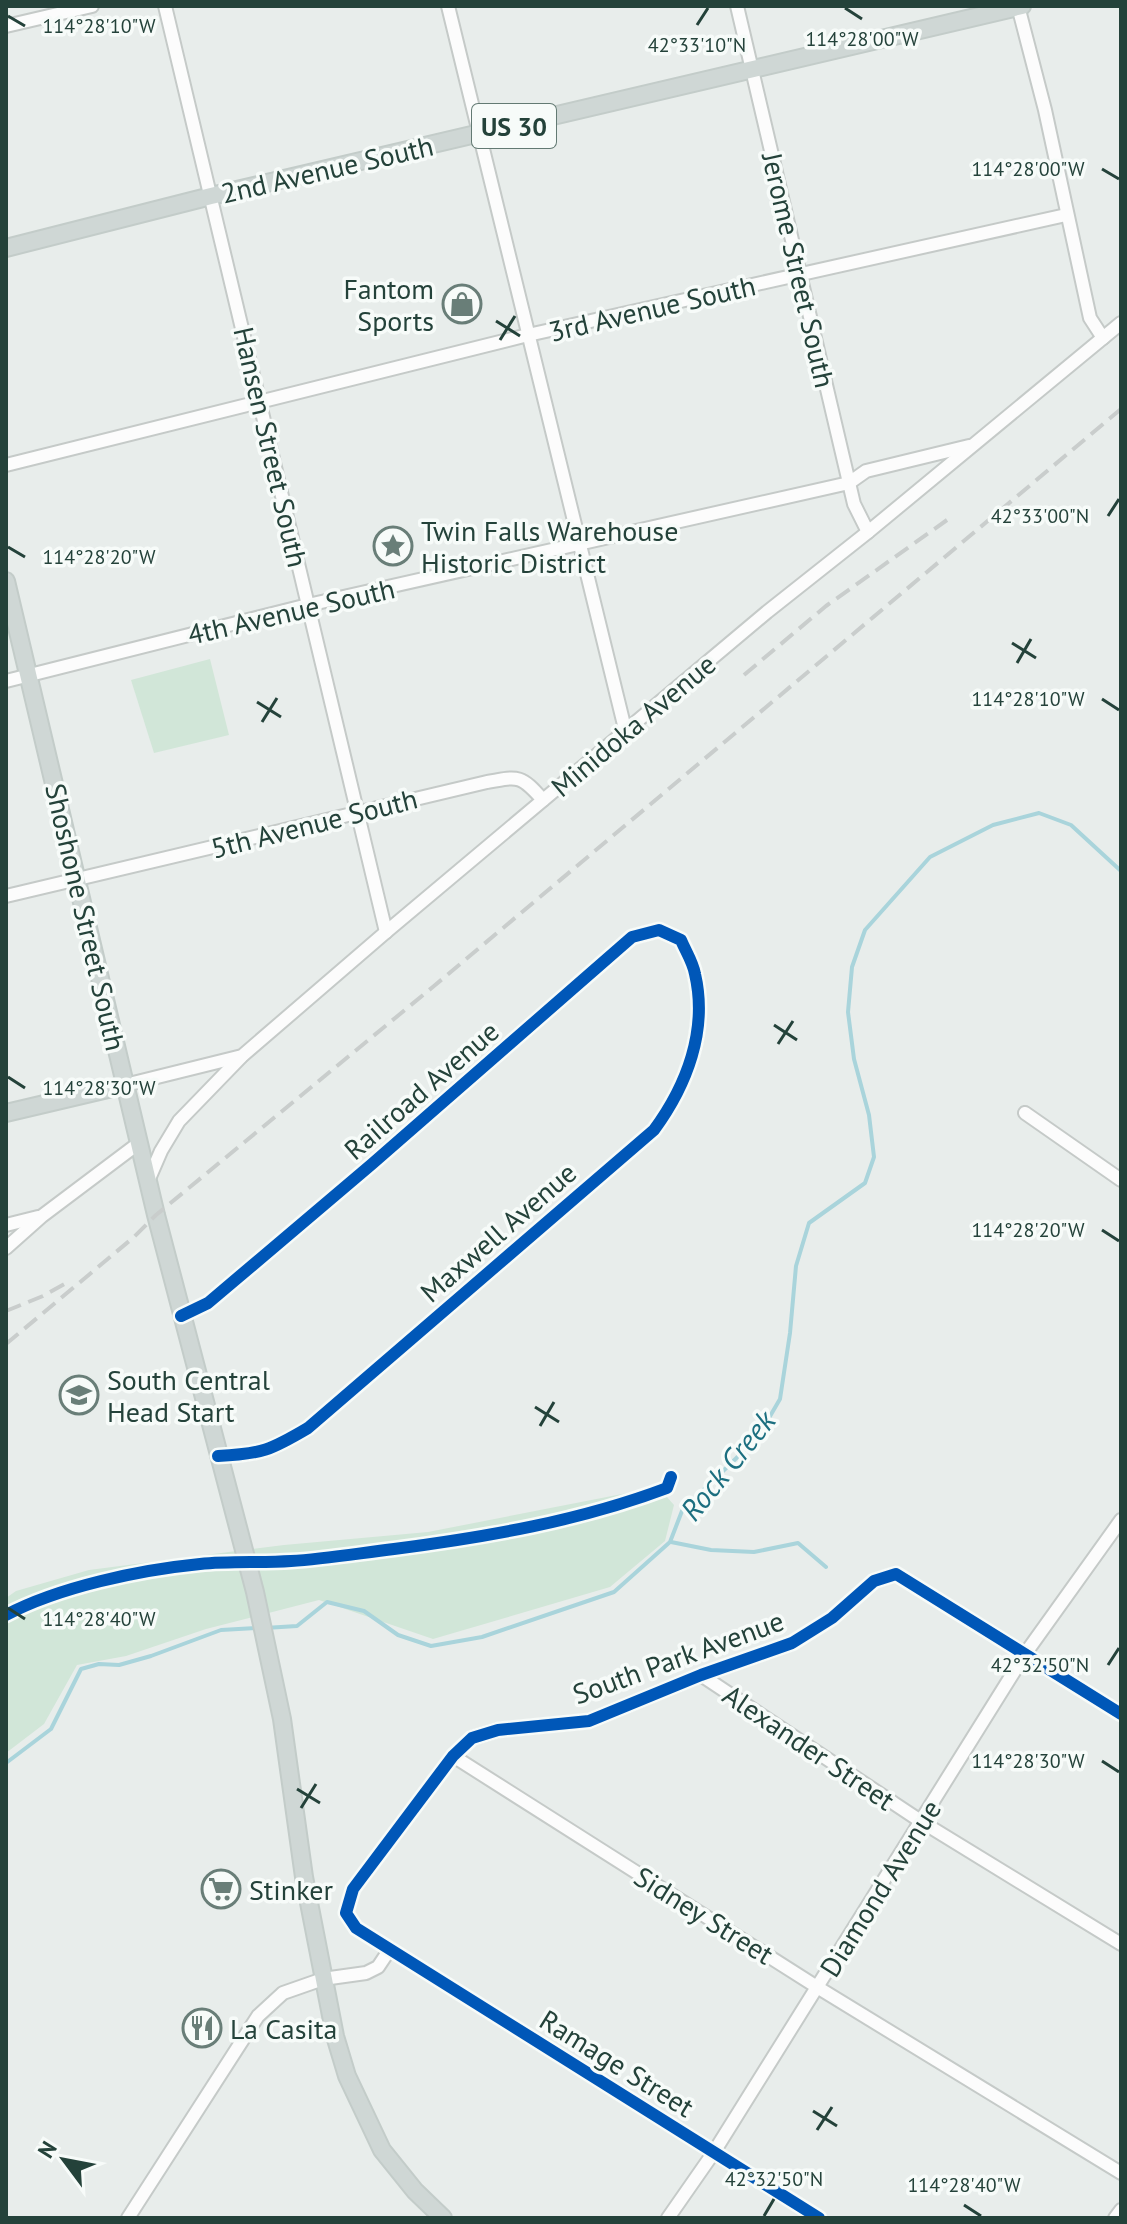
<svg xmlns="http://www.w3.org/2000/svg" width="1127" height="2224" font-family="'PT Sans',sans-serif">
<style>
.green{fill:#d1e6d8}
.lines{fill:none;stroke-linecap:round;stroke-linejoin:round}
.stream{stroke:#a9d4db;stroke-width:4}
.minor-casing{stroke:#c5cac8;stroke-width:16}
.major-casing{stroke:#c3ccc9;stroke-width:20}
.minor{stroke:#fcfcfc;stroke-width:12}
.major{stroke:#cfd7d5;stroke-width:16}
.rail{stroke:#c9cdcc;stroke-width:4;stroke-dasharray:16 8;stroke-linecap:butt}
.cycleway-casing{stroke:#f7fbf9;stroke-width:17}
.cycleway{stroke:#0057b8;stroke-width:12}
.ticks{fill:none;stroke:#24423a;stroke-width:3}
.labels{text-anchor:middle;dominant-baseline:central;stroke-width:7;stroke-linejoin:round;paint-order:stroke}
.shield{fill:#f7fbf9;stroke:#637a73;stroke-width:2}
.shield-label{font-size:26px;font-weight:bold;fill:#24423a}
.street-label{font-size:28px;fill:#24423a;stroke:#f7fbf9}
.poi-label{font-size:28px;fill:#24423a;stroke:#f7fbf9;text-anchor:start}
.water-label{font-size:30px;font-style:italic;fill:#1c6f80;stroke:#f7fbf9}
.ticks-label{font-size:20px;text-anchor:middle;fill:#24423a;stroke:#f7fbf9;stroke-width:7;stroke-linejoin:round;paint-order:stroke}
</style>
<rect width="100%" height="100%" fill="#e8edeb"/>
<g class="green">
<path d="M210,659L229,735L154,753L131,680Z"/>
<path d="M658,1487L674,1505L665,1541L610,1587L433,1639L319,1600L206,1629L126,1656L77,1665L44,1724L6,1753V1598L16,1591L89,1570L284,1545L428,1532Z"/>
</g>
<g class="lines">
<g class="stream">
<path d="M671,1542L711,1550L754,1552L798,1543L826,1567"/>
<path d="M265,1628L297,1626L327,1602L364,1611L398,1635L431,1646L482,1637L614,1592L670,1542L682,1511L758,1437L780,1399L790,1333L796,1266L809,1223L865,1183L874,1157L869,1115L854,1059L848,1012L852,967L865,930L930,857L993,825L1039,813L1071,825L1121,871"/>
<path d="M6,1763L51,1729L81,1669L99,1664L119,1665L151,1656L221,1630L257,1628"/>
</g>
<defs>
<g id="minor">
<path d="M165,6L386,932"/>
<path d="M448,6L626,733"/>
<path d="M737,6L854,504L868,532"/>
<path d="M1018,6L1045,110L1090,318L1103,338"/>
<path d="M6,26L92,6"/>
<path d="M6,465L528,335L1066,215"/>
<path d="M6,681L308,605L849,483L866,471L969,446"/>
<path d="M6,896L487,782C519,776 521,775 543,800"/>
<path d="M125,1085L242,1056L386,932L767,612L868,532L1121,323"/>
<path d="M1025,1113L1121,1180"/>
<path d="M148,1181L161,1151L179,1121L241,1057"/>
<path d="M6,1225L38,1217"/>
<path d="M6,1248L42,1216L139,1143"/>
<path d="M181,1316L208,1303L372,1164L632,937L659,930L681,940C685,950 693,962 695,974C708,1030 687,1085 654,1130L308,1428C271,1450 262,1454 218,1456"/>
<path d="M701,1675L922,1822L1121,1944"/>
<path d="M453,1756L817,1987L1121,2173"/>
<path d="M128,2218L258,2016L283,1993L323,1979L366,1973L378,1967L390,1949"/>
<path d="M668,2218L714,2152L1025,1654L1121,1520"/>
<path d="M819,2218L356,1928L346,1913L353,1889L453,1756L472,1738L498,1730L589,1721L701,1675L792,1643L832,1618L874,1581L896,1574L1121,1714"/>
<path d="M1115,2218L1121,2210"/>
</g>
<g id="major">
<path d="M6,248L211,196L1022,6"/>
<path d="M6,581L156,1215L255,1592L282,1719L304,1877L335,2036L347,2076L382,2150L415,2191L443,2218"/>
<path d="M6,1113L125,1085"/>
</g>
</defs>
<use href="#minor" class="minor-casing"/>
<use href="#major" class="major-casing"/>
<use href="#minor" class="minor"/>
<use href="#major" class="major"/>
<g class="rail">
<path d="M744,675L826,606L947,520"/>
<path d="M6,1311L43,1296L68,1282"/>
<path d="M6,1344L134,1237L156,1215L434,986L1121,409"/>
</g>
<defs>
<g id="cycleway">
<path d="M181,1316L208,1303L372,1164L632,937L659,930L681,940C685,950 693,962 695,974C708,1030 687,1085 654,1130L308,1428C271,1450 262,1454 218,1456"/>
<path d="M6,1615C59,1587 139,1570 200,1564C230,1561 261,1563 291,1561C325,1559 360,1553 394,1549C486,1537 580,1521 667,1488L671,1477"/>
<path d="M819,2218L356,1928L346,1913L353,1889L453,1756L472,1738L498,1730L589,1721L701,1675L792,1643L832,1618L874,1581L896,1574L1121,1714"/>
</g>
</defs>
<use href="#cycleway" class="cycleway-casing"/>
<use href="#cycleway" class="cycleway"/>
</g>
<path class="ticks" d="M845,8L862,19M8,16L25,26M697,25L708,8M1102,169L1119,179M496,321L520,336M500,340L515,316M1108,516L1119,499M8,547L25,557M1012,643L1036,658M1017,663L1031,639M1102,699L1119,710M257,702L281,717M262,722L277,698M774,1025L797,1040M778,1044L793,1021M8,1077L25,1088M1102,1230L1119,1241M535,1407L559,1422M540,1426L554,1402M8,1608L25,1619M1108,1665L1119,1648M1102,1761L1119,1772M297,1789L320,1803M301,1808L316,1784M813,2111L837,2126M817,2130L832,2107M964,2205L981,2216M764,2216L774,2199"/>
<defs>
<symbol id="shop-ring" viewBox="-11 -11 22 22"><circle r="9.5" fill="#f7fbf9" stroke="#697e78" stroke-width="1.5"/><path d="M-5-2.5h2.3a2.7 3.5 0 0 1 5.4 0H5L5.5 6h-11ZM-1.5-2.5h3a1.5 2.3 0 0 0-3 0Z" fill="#697e78"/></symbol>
<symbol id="sight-ring" viewBox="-11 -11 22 22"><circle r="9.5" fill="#f7fbf9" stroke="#697e78" stroke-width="1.5"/><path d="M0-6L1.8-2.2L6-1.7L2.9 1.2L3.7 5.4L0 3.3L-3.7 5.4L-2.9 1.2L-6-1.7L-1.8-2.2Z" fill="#697e78"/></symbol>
<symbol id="school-ring" viewBox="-11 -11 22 22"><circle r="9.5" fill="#f7fbf9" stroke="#697e78" stroke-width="1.5"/><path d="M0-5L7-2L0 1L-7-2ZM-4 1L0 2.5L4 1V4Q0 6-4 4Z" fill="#697e78"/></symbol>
<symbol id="supermarket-ring" viewBox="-11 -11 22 22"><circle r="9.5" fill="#f7fbf9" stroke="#697e78" stroke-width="1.5"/><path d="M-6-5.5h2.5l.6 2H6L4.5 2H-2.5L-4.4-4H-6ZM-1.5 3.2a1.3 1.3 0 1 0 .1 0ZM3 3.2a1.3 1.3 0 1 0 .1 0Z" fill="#697e78"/></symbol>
<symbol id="restaurant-ring" viewBox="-11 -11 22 22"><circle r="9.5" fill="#f7fbf9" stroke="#697e78" stroke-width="1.5"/><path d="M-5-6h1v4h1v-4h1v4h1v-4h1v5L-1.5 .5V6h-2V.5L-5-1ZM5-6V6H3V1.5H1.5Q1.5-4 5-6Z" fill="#697e78"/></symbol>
</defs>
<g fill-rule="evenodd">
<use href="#shop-ring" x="440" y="282" width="44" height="44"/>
<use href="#sight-ring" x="371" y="524" width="44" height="44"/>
<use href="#school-ring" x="57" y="1373" width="44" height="44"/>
<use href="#supermarket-ring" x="199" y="1867" width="44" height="44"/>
<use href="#restaurant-ring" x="180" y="2006" width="44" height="44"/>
</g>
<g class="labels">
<rect class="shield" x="472" y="104" width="84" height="44" rx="6"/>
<g class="shield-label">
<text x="514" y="126">US 30</text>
</g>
<g class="street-label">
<text transform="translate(327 169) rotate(-13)">2nd Avenue South</text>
<text transform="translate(799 270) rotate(77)">Jerome Street South</text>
<text transform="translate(652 308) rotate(-13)">3rd Avenue South</text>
<text transform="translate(271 447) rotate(77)">Hansen Street South</text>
<text transform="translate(291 611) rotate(-13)">4th Avenue South</text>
<text transform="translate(633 725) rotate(-40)">Minidoka Avenue</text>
<text transform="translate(314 823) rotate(-14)">5th Avenue South</text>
<text transform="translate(86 917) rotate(77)">Shoshone Street South</text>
<text transform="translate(421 1090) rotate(-41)">Railroad Avenue</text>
<text transform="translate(498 1232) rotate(-41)">Maxwell Avenue</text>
<text transform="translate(678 1657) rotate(-20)">South Park Avenue</text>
<text transform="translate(809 1747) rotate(34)">Alexander Street</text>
<text transform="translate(880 1888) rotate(-58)">Diamond Avenue</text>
<text transform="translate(704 1915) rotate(32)">Sidney Street</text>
<text transform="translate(617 2063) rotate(32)">Ramage Street</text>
</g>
<g class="poi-label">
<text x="434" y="288" text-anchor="end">Fantom<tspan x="434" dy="32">Sports</tspan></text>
<text x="421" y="530">Twin Falls Warehouse<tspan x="421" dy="32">Historic District</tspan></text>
<text x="107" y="1379">South Central<tspan x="107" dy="32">Head Start</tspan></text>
<text x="249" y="1889">Stinker</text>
<text x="230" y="2028">La Casita</text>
</g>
<g class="water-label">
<text transform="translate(727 1465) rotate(-51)">Rock Creek</text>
</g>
</g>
<g class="ticks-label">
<text x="99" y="33">114°28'10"W</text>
<text x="862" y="46">114°28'00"W</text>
<text x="697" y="52">42°33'10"N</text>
<text x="1028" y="176">114°28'00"W</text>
<text x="1040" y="523">42°33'00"N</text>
<text x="99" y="564">114°28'20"W</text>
<text x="1028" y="706">114°28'10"W</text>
<text x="99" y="1095">114°28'30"W</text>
<text x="1028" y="1237">114°28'20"W</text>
<text x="99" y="1626">114°28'40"W</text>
<text x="1040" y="1672">42°32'50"N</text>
<text x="1028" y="1768">114°28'30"W</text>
<text x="774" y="2186">42°32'50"N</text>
<text x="964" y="2192">114°28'40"W</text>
</g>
<rect width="1127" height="2224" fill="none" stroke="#24423a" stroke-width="16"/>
<g transform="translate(64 2160) rotate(302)" stroke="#f7fbf9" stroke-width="6" paint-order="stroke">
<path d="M0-6L14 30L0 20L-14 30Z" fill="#24423a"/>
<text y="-12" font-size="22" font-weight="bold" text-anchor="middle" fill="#24423a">N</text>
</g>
</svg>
